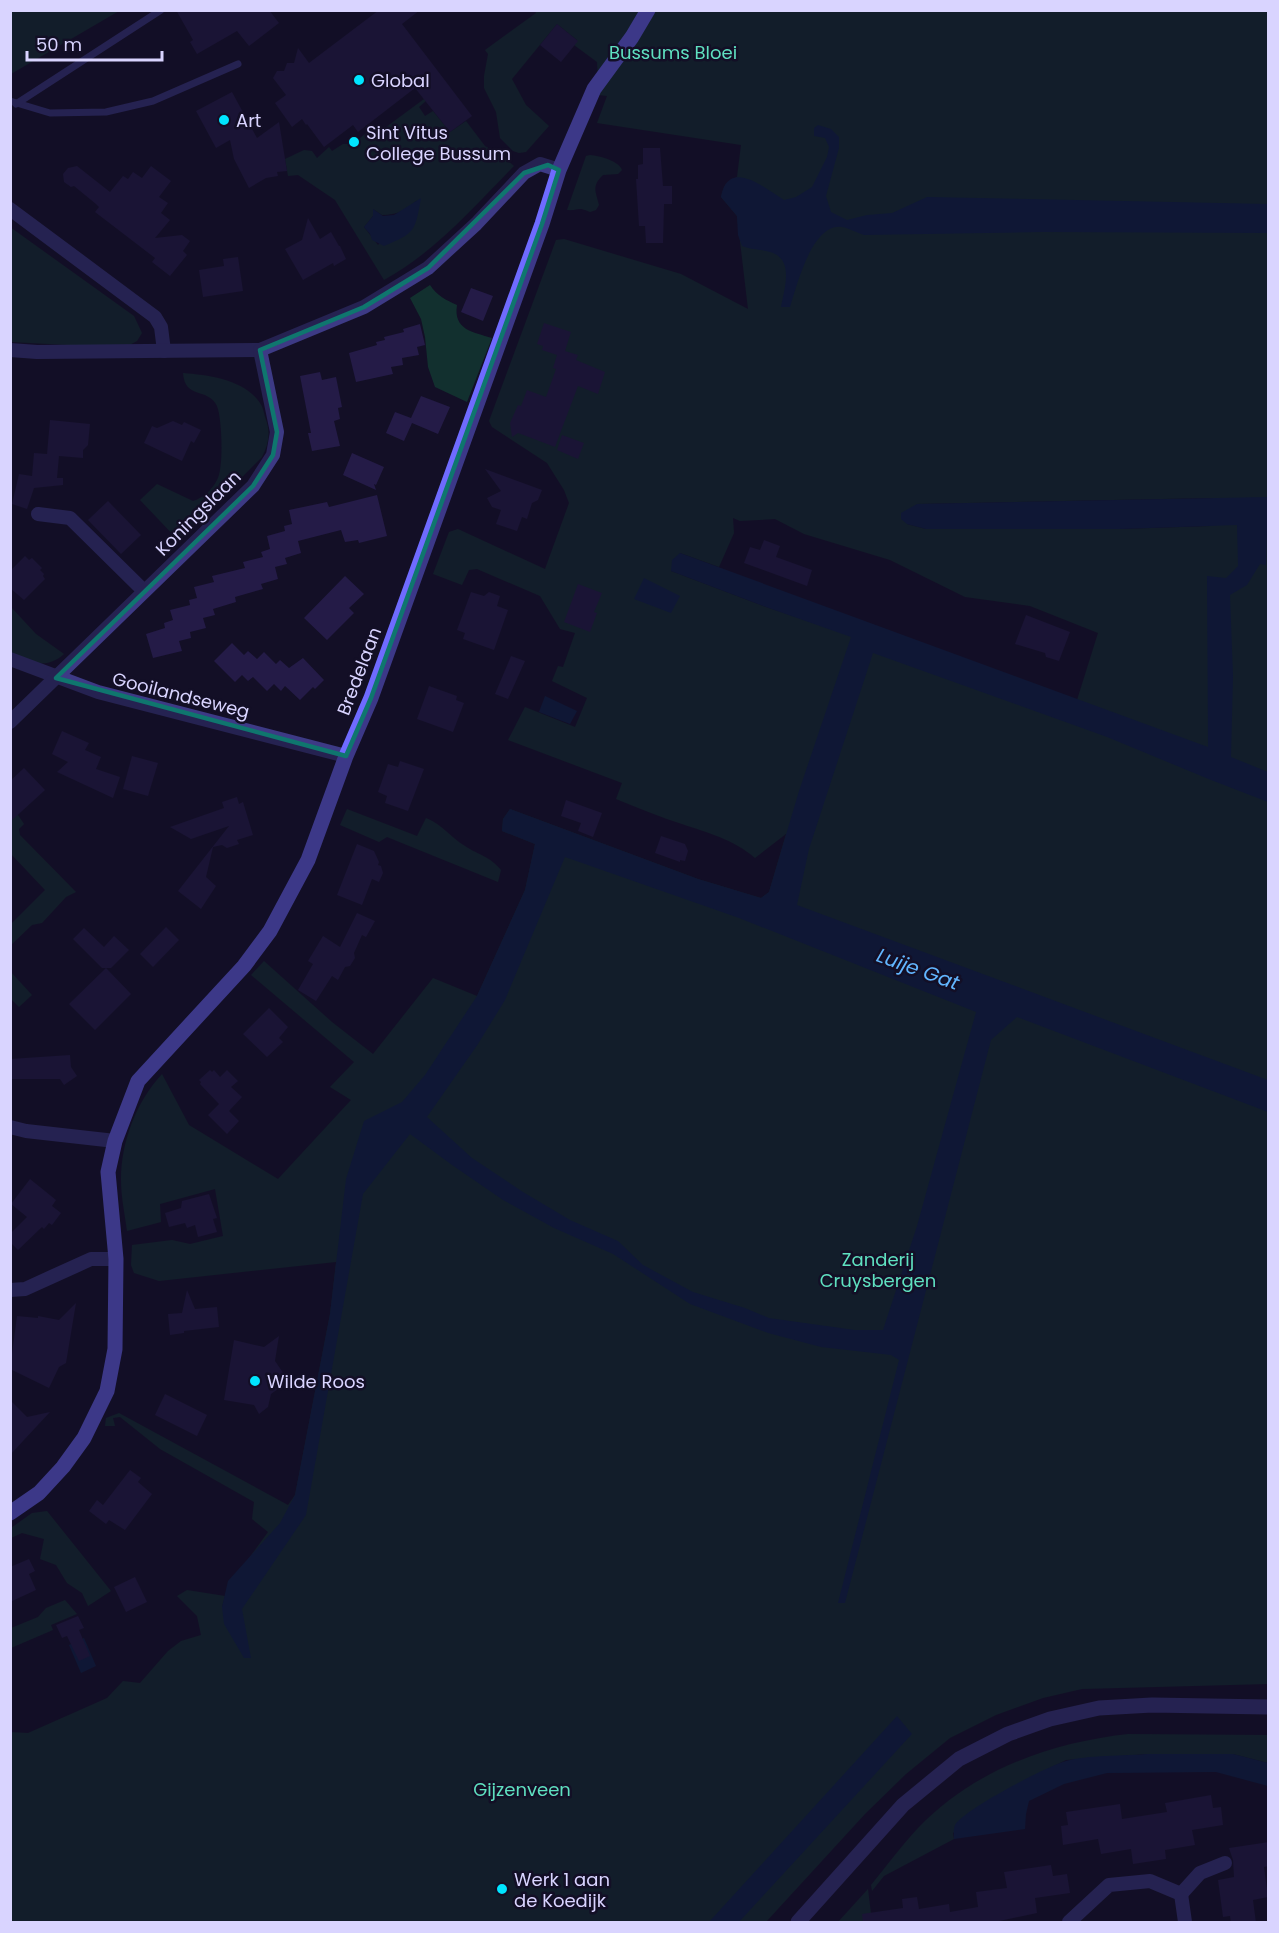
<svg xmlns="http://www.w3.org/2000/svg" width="1279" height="1933" font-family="Poppins,sans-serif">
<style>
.green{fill:#12302f;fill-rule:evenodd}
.water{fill:#0c2248;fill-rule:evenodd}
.building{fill:#241b47}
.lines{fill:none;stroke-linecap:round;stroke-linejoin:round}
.service{stroke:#3d3a85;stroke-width:7}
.minor{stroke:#3d3a85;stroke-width:14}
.tertiary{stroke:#3d3a85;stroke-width:15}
.secondary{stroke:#6f6bff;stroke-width:15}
.marked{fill:none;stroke:#0f766e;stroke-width:4.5;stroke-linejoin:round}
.poi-dot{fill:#00e5ff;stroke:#130f26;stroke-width:2}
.labels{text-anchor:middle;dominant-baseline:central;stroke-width:5;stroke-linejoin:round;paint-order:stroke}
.park-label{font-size:18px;fill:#5fe0c0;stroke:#130f26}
.poi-label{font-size:18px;fill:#d9d4ff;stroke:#130f26;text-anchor:start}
.street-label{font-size:18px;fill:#d9d4ff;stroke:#130f26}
.water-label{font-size:20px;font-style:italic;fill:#62b6ff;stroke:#130f26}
</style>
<rect width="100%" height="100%" fill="#130f26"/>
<g class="green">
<path d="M11,10H119V11L11,74Z"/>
<path d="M535,11H1268V1684L1082,1689L1043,1698L996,1715L950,1738L906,1774L865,1814L766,1922H11L10,1732L28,1733L107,1698L123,1681L140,1683L168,1651L181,1641L201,1635L197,1616L177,1596L187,1590L225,1596L222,1607L232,1601L249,1558L268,1532L252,1519L254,1502L160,1449L120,1417L113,1418L115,1426H105L106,1418L119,1413L288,1505L295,1495L330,1314L336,1262L159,1281L134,1273L131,1265L132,1245L172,1240L190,1244L223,1236L215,1189L160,1204L161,1222L127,1231C125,1215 121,1197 121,1180C121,1142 136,1102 162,1074L189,1125L278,1179L351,1100L330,1087L354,1062L251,975L264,961L332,1022L373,1054L433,978L477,996L525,890L535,844L502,831L503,819L510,809L698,879L761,898L769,892L786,834L755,858C733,839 708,833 682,824C660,817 638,808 616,799L622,783L508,740L525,707L575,727L587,698L552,681L558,666L563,667L575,633L560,629L540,596L477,569L469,570L462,585L433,574L449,532L458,529L545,569L569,503L564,490L547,463L492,427L489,421L556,240L564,239L681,274L748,309L737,216L721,197C723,187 727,181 737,177L741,145L597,123L607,96L599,95L597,62L574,45L577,40L557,24L512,79L526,105L549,126L526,152L519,153L513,151L500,138L496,112L484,88V76L488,54L485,50L536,13ZM1212,498L1210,526L1120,529H926L907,524L917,504ZM733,518L740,521L775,519L804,534L890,560L965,597L1030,606L1098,633L1077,700L858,619L851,636L766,607L671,571L680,553L719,567L734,533Z"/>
<path d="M424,99L426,101L419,107L425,116L433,111L450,132L466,121L485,146L505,158L514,166C474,207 435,252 384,280L335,200L298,175L288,176L285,159L304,150L312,151L317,158L329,147L332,151L343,144H349L350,140L353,144L373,127L378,133ZM417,200L378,245L364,227L373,216V209L382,215C397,215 406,210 417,200Z"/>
<path d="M590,155C600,156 619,161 622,170L618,174L603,175C591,186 596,192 599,205L596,210L590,212C576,206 580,211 567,210L586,156Z"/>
<path d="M10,227L134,316L142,333L137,341L124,348L11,342Z"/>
<path d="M430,285C437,296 446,300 457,305C453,330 473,332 492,338L467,402L435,387L428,367L425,337L421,319L410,298Z"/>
<path d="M183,373C209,375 245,380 260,403C263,407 264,413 265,417C271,432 269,443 262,457L179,541L140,500L157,484L193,501C203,498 212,490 217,480C224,469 222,418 217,406C208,387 185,400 183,373Z"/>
<path d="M10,606L36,634L64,654C46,670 31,662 11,656Z"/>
<path d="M10,803L24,824L19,829L20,835L76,892L66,897L42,923L32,925L11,945V924L45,890L11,854Z"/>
<path d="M347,809L417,836L426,818C443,825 450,837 465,846C480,856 488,855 501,870L498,882L387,837L379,842L340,825Z"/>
<path d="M10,971L32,995L19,1007L11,999Z"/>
<path d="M47,1511L111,1591L88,1606L82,1593L67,1583L56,1565L40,1559L44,1539L22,1533L11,1538V1528L32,1513Z"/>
<path d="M65,1600L77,1614L51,1625L53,1630L11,1648V1628L38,1617L46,1608Z"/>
<path d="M1128,1734L1268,1735V1763L1233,1754H1148L1066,1760L1018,1784L953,1833L954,1839L884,1876L872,1891L871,1885C886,1867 901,1846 918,1828C974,1770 1049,1743 1128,1734Z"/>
<path d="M868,1889L872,1922H838Z"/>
</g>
<g class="water">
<path d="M818,125L831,129L839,137V148L826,196L831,212L847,220L867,215L892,213L927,197L1268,204V233L1042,232L864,235C857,233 849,228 842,227C812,223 797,285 790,307H781C784,289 795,259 770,252C760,249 752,250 742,246L738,235L737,216L721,197C728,157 765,188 784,200L796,197L812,187L827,157L829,147L825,138L814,136V128Z"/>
<path d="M421,198C415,232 415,233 384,246L372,240L370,234L364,227L373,216V209L383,216L394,215Z"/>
<path d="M1268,497L1266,565L1260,564L1247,585L1230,595L1233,676L1231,757L1268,772V802L1211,780L1107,737L873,653L809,849L797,905L1268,1080V1112L1017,1017L991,1040L845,1603H838L899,1360L891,1355L821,1347L768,1333L690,1304L613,1254L554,1228L503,1200L452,1165L410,1134L363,1194L306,1515L242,1609L251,1658H244L224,1624L222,1607L228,1581L280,1523L295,1495L330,1314L346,1179L364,1121L402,1102L425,1075L477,996L525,890L535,844L502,831L503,819L510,809L698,879L761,898L769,892L799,791L851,637L766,607L671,571L672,560L680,553L1208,747L1207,576L1226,578L1238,566L1237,525L1120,529H926L907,524L901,519V513L917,504ZM565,857L739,918L976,1012L917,1226L883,1330H855L769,1318L745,1308L693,1292L643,1265L618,1241L570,1220L523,1192L472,1158L427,1117L478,1044L505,1000Z"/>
<path d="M644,578L680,596L671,613L634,599Z"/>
<path d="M545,696L577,711L570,724L539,712Z"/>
<path d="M84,1638L96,1666L81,1673L69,1645Z"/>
<path d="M897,1716L912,1734L739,1922H709Z"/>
<path d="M1148,1754H1233L1268,1763V1786L1216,1772L1107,1773L1064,1784L1029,1801L1026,1814L1025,1829L954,1839C954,1834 953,1830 955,1825C963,1810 1047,1766 1066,1761C1086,1755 1126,1756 1148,1754Z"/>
</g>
<g class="building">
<path d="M176,10H269L279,23L249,46L237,31L197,54L190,42L193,40Z"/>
<path d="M379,10H420L402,24L472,116L450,132L415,88L358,132L353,125L324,147L307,124L306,125L302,119L292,127L275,103L286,95L273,78L277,71H284L287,63H294L298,48L309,63Z"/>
<path d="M557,24L578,41L561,62L540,45Z"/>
<path d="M232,92L257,138L279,122L287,171L277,172L278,176L266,178L249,188L234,159L230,140L216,148L196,111Z"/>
<path d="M643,148H660L663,186H672V204H664V206L663,243H646L645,226H639L636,179H638V165L643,164Z"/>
<path d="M77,166L110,192L123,176L128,179L133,172L142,178L151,166L171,181L159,197L168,203L161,213L170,220L155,238L182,235L190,241L183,251L187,255L170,276L152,262L155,258L95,212L99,207L96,204L74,186L71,187L64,182L63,174L68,168Z"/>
<path d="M308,218L320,239L331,232L339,246H340L346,259L334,266L333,263L303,280L285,249L302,240Z"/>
<path d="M238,257L243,291L203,297L199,270L224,266L223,259Z"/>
<path d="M471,288L493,296L483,321L461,312Z"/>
<path d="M544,323L571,332L565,351L578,355L576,360L605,372L598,394L578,386L555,447L518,433L512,437L510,423L518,405L521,406L527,390L546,397L556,369L553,368L557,355L542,350L543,346L537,344Z"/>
<path d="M420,324L425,345L417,347L419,355L402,358L403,365L391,367L393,374L356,382L349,353L377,345L376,342L385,340L384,337L404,332L403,329Z"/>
<path d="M320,372L322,380L336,377L342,407L338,408L340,419L334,421L340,446L312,451L308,433H311L300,376Z"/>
<path d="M421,396L450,407L438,434L412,423L404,441L386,433L395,412L411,418Z"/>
<path d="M50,420L90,424L88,445L83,450V458L59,456L57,478H63V485L34,488L27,509L12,504L19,474L32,476L34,453L47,454Z"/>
<path d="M173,421L182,425L184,422L201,430L194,443L191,441L182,461L144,443L152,426L157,428Z"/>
<path d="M562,435L584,443L578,459L557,450Z"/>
<path d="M352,453L384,467L376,485L374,484L376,490L343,475Z"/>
<path d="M485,469L542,490L538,500L532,503L527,519L522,517L517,531L496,524L501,510L492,507L487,498L501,491Z"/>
<path d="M377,495L387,536L359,543L358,540L345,542L341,530L298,541L301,553L285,558L287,564L275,567L278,579L261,584L263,589L235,597L236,602L213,609L215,615L203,618L206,628L190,632L191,638L179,641L182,651L153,658L146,634L165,628L164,623L173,620L170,610L190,605L189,600L197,598L194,587L214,582L212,576L245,568L243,562L263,557L261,552L270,549L267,536L285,531L284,526L292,524L289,510L327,502L329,507Z"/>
<path d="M108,501L141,535L121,554L88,520Z"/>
<path d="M764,540L780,546L776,557L812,570L807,586L744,563L750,547L760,550Z"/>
<path d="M25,556L29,560L32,558L42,568L40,570L44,574L43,576L45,579L24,600L10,588V571Z"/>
<path d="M345,576L364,594L349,608L354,613L327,640L304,618Z"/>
<path d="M578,584L602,593L594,612L597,613L590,632L564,622Z"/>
<path d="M471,592L484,596L489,592L500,596L497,606L508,610L494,650L463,639L465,633L457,630Z"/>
<path d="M1026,615L1070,632L1059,661L1046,657L1045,653L1015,644Z"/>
<path d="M232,643L244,655L248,651L257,659L264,652L276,664L280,660L289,668L303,658L324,680L315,689L313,687L300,700L285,686L281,691L274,684L267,691L253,677L248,681L242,675L235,682L214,661Z"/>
<path d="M511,656L525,661L508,699L495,694Z"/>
<path d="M429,686L457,696L456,700L464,703L453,732L417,719Z"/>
<path d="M62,731L89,743L85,750L101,757L96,769L120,777L113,798L57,772L68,762L52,754Z"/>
<path d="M132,756L158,763L148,796L123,789Z"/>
<path d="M400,761L424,769L408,811L385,803L387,796L378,792L388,764L398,767Z"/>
<path d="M24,768L45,790L10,822V781Z"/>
<path d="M237,797L239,804L243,802L253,835L237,840L239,844L227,848L222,845L213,847L206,877L216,886L201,909L178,891L229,826L191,839L170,827L224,808L222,802Z"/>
<path d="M566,800L602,813L593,837L578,831L581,823L561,816Z"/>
<path d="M661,836L685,844L688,851L685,861L680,860V862L655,853Z"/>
<path d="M357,844L374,851L379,862L378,865L381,866L383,873L379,882L372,879L362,905L337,895Z"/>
<path d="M357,913L375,921L366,937L362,935L354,953L355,958L350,966L345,967L338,980L332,976L316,1001L298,990L313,964L308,961L323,936L340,947Z"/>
<path d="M166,927L179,940L153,967L140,954Z"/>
<path d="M84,928L104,947L114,936L129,950L111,968H106L131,994L95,1030L69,1004L106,968H102L73,939Z"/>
<path d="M269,1008L288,1027L279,1038L283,1042L267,1057L243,1034Z"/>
<path d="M70,1055L71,1067L77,1076L64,1085L60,1079H10V1059Z"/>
<path d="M210,1070L212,1072L214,1070L220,1077L227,1070L238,1081L231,1087L242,1097L229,1111L239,1121L227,1134L208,1115L219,1104L200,1084L201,1082L199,1080Z"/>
<path d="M30,1179L56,1200L52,1206L61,1213L52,1225L49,1223L44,1229L42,1227L18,1250L10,1242V1234L27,1217L11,1204Z"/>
<path d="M209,1194L217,1218L213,1219L217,1232L198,1237L195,1225L187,1228L185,1223L169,1227L165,1213L181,1208L182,1201Z"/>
<path d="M187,1290L195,1309L217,1307L219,1327L184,1331V1333L170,1335L168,1314L182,1313Z"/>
<path d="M76,1303L66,1363L59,1367L49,1388L10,1369L17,1316L38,1318V1316L59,1320Z"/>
<path d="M279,1336L275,1361L284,1374L282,1386L271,1394L268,1407L259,1414L254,1405L224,1400L234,1340L264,1347Z"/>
<path d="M165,1394L207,1415L197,1436L155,1415Z"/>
<path d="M10,1400L27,1417L50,1412L10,1455Z"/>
<path d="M130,1470L141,1478L138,1482L152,1494L125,1530L109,1520L106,1524L89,1511L97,1500L103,1505Z"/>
<path d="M29,1559L35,1571L29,1574L36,1590L10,1602V1567Z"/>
<path d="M135,1577L147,1602L126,1612L114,1587Z"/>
<path d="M78,1616L84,1628L79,1630L90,1656L79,1661L67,1636L62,1638L56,1625Z"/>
<path d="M1211,1795L1213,1808L1221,1807L1223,1825L1192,1830L1195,1845L1165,1850L1166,1859L1133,1864L1131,1849L1101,1854L1098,1839L1063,1845L1061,1826L1068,1825L1066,1812L1120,1804L1122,1819L1167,1812L1165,1803Z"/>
<path d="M1269,1842V1866L1264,1867L1268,1897L1253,1900L1256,1923H1231L1230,1916L1223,1917L1218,1880L1234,1877L1233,1860L1229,1848Z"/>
<path d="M1051,1865L1053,1876L1067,1874L1070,1893L1035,1898L1037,1913L990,1923H863L862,1914L903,1908L902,1899L917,1897L919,1909L949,1904L950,1912L978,1907L976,1892L1007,1888L1004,1872Z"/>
</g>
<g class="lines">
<g class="service">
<path d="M10,101L50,113L106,112L153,101L238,64"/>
<path d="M16,104L161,10"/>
</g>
<g class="minor">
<path d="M10,209L155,317L161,327L164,351"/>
<path d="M10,350L37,352L260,350L364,307L428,268L476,224L524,173L540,164L559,170"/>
<path d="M38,514L70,518L144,591"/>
<path d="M10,659L98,692L346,756"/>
<path d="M10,722L253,486L273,455L277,432L260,350"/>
<path d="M10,1127L26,1131L115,1141"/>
<path d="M10,1290L25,1289L91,1259H116"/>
<path d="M1181,1894L1200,1873L1225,1863"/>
<path d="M1069,1922L1109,1885L1150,1881L1181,1894L1185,1922"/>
</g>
<path class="tertiary" d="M798,1922L903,1805L959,1759L1008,1734L1050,1719L1099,1708L1152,1705L1268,1707"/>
<path class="secondary" d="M10,1513L39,1493L63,1467L84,1438L107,1391L115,1349L116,1259L108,1172L115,1141L138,1081L244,966L270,931L308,860L346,756L371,698L542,224L559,170L594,89L632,37L648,10"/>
</g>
<path d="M0 0H1279V1933H0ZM548,165L559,170L542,224L371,698L346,756L56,678L253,486L273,455L277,432L260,350L364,307L428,268L524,173Z" fill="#130f26" fill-opacity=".55" fill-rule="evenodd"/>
<path class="marked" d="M548,165L559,170L542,224L371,698L346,756L56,678L253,486L273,455L277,432L260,350L364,307L428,268L524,173Z"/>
<g class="poi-dot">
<circle cx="359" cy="80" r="6"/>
<circle cx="224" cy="120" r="6"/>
<circle cx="354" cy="142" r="6"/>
<circle cx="255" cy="1381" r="6"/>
<circle cx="502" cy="1889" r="6"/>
</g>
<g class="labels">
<g class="park-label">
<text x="673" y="52">Bussums Bloei</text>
<text x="878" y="1259">Zanderij<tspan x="878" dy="21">Cruysbergen</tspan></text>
<text x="522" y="1789">Gijzenveen</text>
</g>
<g class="poi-label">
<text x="371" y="80">Global</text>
<text x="236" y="120">Art</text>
<text x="366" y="132">Sint Vitus<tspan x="366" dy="21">College Bussum</tspan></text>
<text x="267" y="1381">Wilde Roos</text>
<text x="514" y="1879">Werk 1 aan<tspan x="514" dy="21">de Koedijk</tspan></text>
</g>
<g class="street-label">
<text transform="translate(198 513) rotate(-45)">Koningslaan</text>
<text transform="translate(359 671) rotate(-69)">Bredelaan</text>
<text transform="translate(181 695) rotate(14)">Gooilandseweg</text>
</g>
<g class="water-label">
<text transform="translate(918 969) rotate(20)">Luije Gat</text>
</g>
</g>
<rect width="1279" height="1933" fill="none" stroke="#d9d4ff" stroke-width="24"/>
<path d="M27 51v9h135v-9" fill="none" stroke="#d9d4ff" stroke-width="3"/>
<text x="36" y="51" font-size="18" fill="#d9d4ff" stroke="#130f26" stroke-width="4.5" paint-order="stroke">50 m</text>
</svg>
